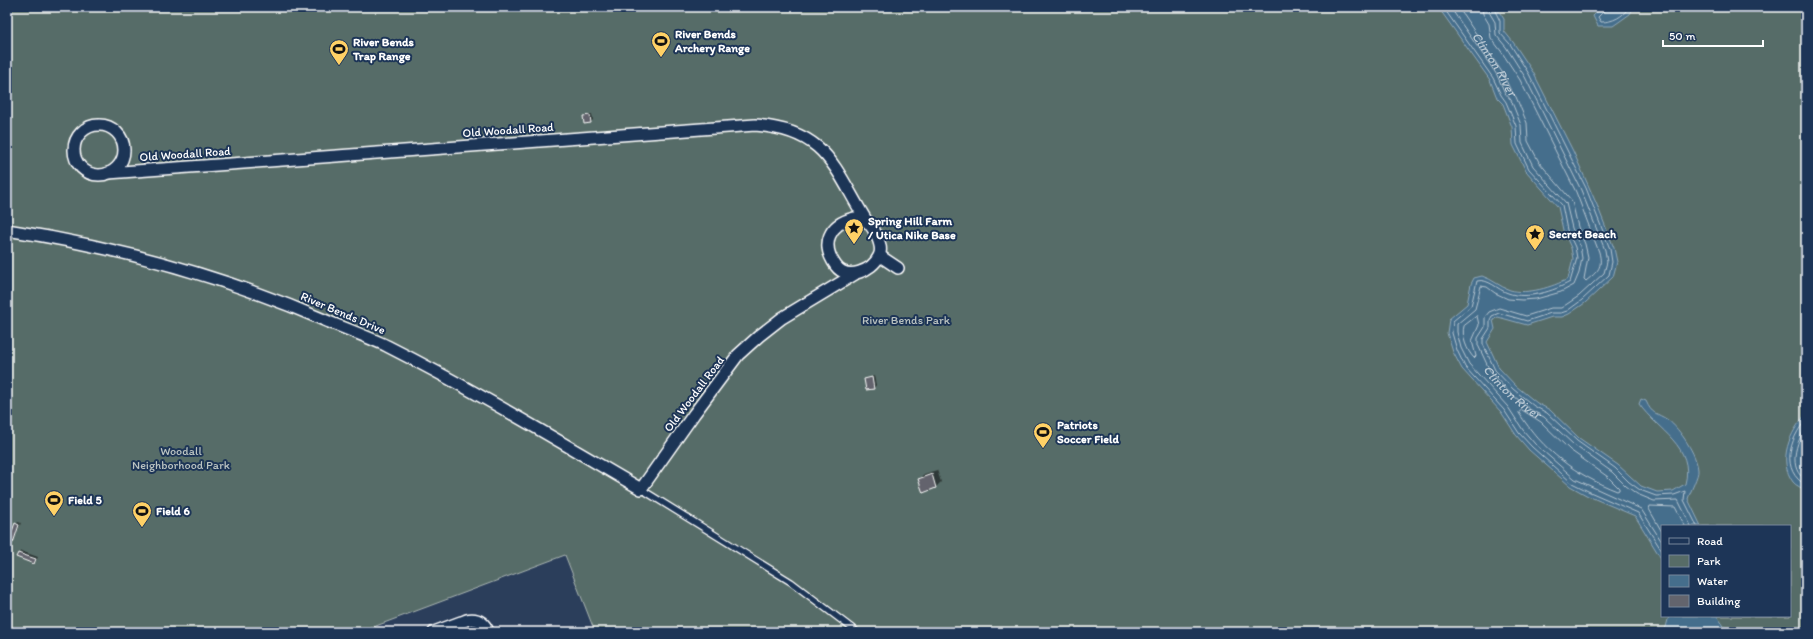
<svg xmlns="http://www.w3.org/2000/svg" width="1813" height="639" font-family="Itim,sans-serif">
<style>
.green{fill:#576c67;stroke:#abb6b3;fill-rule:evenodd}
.water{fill:#456e8c;stroke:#8fa8ba}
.shadow{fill:#0007}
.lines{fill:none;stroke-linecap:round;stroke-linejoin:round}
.shore{stroke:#b5c5d1;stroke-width:1}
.building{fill:#63646d;stroke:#fff}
.service-casing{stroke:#fff;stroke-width:8}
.minor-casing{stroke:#fff;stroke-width:14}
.service{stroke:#1d3557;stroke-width:5.5}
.minor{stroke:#1d3557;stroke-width:11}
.labels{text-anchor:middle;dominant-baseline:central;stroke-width:4;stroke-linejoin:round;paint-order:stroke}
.poi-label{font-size:12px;font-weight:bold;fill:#fff;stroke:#1d3557;text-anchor:start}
.street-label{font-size:12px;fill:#fff;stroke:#1d3557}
.park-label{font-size:12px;fill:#bcc4c2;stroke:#1d3557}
.water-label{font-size:13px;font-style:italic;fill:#b5c5d1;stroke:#1d3557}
</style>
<rect width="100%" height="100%" fill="#2b3e5b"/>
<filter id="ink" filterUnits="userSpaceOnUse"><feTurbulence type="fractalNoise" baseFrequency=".025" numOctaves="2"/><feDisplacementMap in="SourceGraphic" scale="8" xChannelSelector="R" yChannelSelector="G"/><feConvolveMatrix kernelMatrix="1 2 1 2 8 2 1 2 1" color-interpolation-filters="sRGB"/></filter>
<g filter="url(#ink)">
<path class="green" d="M7,7H1806V632H595L565,555L360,632H7ZM1662,526H1790V616H1662Z"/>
<g class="water">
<path d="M1438,7H1496L1504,19V31L1513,42L1533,72L1573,151L1597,205L1614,248L1617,262L1613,277L1585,303L1569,314L1562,317H1552L1527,325L1498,317L1493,320L1495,329L1487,342L1499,368L1516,386L1537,403L1550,410L1579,438L1618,465L1641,486L1657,492L1673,491L1685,484C1695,446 1658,431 1639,404L1641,399L1646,401C1652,415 1656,412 1668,420C1680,429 1697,455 1698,470C1699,475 1690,492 1688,499L1701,526H1662V560L1635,516L1588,496L1570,486L1529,450L1516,435L1501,412L1462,369L1453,352L1447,333L1449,319L1467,304L1471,284L1474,278L1482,276C1492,279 1500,287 1510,290C1528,295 1552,287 1568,279L1573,259L1571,248L1563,230L1558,207L1526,171L1513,145L1512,127L1503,104L1497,98L1490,80Z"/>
<path d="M1602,7H1634L1630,14L1613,26H1598L1593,16Z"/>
<path d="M1806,414V491C1803,488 1796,486 1793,482C1777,460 1790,432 1806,414Z"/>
<path d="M1669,616H1717L1728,632H1661L1666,627Z"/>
</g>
<g class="shadow">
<path d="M587,114H592L593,120L591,122L585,116Z"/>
<path d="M874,376L876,385L874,388L865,379Z"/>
<path d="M937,470L941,482L936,487L923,491L919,479L924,474Z"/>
<path d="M18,522L21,523L13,542L16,524Z"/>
<path d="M21,551L38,557L36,561L34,563L19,553Z"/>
</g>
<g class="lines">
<g class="shore">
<path d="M1443,7L1493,78L1501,95L1506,102L1516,126L1517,144L1529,169L1562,205L1567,230L1575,247L1577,258L1570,282C1554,291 1527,300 1508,293C1498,290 1488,278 1477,281L1471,306L1453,321L1452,333L1457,350L1465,367L1504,410L1519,433L1532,447L1572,483L1590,492L1638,513L1662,551"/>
<path d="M1450,7L1497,75L1505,93L1511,100L1521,125L1522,143L1533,166L1566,203L1572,228L1580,246L1582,258L1579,273L1574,285L1561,292L1536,299L1522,300L1508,299L1495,293L1487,287L1481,286L1475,309L1457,324V332L1461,348L1469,364L1508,407L1523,430L1535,444L1575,479L1641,509L1662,542"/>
<path id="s1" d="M1458,7L1502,72L1510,89L1516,97L1527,123L1528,141L1539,162L1572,201L1578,227L1585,244L1588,257L1584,279L1586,281C1598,271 1603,268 1599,252L1576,192L1520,80L1501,51L1491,38L1489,24L1483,14L1482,7"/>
<path id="s2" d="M1488,7L1489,12L1495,22L1496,35L1506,47L1525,77L1581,190L1605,250L1607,262L1604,273L1579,296L1561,308H1551L1526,316L1499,308L1489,312L1485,317V327L1478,338V345L1491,373L1509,392L1531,410L1544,417L1574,445L1612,472L1626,486L1637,494L1654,501L1678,500L1691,526"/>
<path d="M1493,7L1500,21V33L1510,44L1529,74L1586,188L1610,249L1612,262L1609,275L1582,300L1567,311L1561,313H1551L1527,321L1499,313L1492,316L1490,320V328L1483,339V344L1495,370L1513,389L1534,406L1547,413L1577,441L1615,468L1629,482L1640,490L1656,496L1674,495L1685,491L1684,500L1697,526"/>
<path d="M1605,7L1604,11L1598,17L1601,22C1613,22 1623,17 1629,7"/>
<path d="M1477,316L1479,325L1472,341L1476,356L1474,358C1467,351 1461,336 1464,326Z"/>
<path d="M1522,410L1541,422L1570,450L1608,477L1619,488V490L1617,491C1576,475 1543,451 1519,413Z"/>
<path d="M1806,420C1789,439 1780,471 1806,485"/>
<path d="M1806,427C1796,442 1787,469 1806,480"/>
<path d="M1662,532L1649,509L1650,506L1675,507L1685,526"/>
</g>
</g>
<g class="building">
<path d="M590,115L591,123L584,124L583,116Z"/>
<path d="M872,377L874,389L866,390L864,379Z"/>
<path d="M932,474L936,488L923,493L918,479Z"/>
<path d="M15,523L19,525L13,543L8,542Z"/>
<path d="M18,553L36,559L34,564L16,557Z"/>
</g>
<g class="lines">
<defs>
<path id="service" d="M641,489L791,582L857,632"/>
<g id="minor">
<circle cx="99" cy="150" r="25"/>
<path d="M108,173L755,125C827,130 834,168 866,220"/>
<path d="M854,218C858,218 863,218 866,221C874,227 884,247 879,256C872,271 847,281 836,266C820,244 829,224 854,218Z"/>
<path d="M7,230C118,247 226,277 329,322C349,330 368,337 387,346C474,390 557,440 641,489L694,414L738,355L759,336L782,318L855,274"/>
<path d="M880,256L898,268"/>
<path d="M434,632L461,622"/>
<path d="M455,632C461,615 483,615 488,632"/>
</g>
</defs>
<use href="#service" class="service-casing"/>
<use href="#minor" class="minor-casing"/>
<use href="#service" class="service"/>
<use href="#minor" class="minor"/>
</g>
</g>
<defs>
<symbol id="stadium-pin" viewBox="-11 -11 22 30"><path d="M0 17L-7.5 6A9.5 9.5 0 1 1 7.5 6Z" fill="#ffd166" stroke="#1d3557"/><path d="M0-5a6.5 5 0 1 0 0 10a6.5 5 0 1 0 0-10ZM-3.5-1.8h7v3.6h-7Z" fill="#111"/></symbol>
<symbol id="sight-pin" viewBox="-11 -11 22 30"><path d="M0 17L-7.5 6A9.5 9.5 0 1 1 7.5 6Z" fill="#ffd166" stroke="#1d3557"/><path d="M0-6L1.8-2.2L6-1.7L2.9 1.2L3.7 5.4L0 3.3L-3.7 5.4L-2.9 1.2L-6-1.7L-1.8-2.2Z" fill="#111"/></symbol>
</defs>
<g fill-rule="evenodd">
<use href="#stadium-pin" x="650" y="30" width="22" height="30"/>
<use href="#stadium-pin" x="328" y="38" width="22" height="30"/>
<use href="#sight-pin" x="843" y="217" width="22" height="30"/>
<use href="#sight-pin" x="1524" y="223" width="22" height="30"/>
<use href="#stadium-pin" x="1032" y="421" width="22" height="30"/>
<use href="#stadium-pin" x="43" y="489" width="22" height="30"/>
<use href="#stadium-pin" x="131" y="500" width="22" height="30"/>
</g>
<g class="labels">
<g class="poi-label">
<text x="675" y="34">River Bends<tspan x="675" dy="14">Archery Range</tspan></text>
<text x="353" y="42">River Bends<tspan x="353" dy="14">Trap Range</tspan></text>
<text x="868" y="221">Spring Hill Farm<tspan x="868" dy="14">/ Utica Nike Base</tspan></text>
<text x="1549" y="234">Secret Beach</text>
<text x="1057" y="425">Patriots<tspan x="1057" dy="14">Soccer Field</tspan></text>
<text x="68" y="500">Field 5</text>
<text x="156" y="511">Field 6</text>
</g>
<g class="street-label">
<text transform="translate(508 130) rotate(-4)">Old Woodall Road</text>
<text transform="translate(185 154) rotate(-4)">Old Woodall Road</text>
<text transform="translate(343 313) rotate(23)">River Bends Drive</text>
<text transform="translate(694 394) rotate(-53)">Old Woodall Road</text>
</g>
<g class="park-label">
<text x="906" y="320">River Bends Park</text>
<text x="181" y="451">Woodall<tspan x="181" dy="14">Neighborhood Park</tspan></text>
</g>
<g class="water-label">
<text stroke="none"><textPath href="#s1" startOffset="68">Clinton River</textPath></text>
<text stroke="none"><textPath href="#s2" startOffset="522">Clinton River</textPath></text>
</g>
</g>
<rect width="1813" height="639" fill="none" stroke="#1d3557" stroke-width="24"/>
<rect x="12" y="12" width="1789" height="615" fill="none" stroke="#fff" stroke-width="1.5" filter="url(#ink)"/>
<rect x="1661" y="525" width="130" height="92" fill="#1d3557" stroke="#77869a"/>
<rect x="1669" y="538" width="20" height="6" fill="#1d3557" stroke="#77869a"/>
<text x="1697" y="545" font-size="12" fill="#ffffff">Road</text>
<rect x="1669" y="555" width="20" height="12" fill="#576c67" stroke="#77869a"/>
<text x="1697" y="565" font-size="12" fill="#ffffff">Park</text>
<rect x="1669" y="575" width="20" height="12" fill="#456e8c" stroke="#77869a"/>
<text x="1697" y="585" font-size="12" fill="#ffffff">Water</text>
<rect x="1669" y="595" width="20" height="12" fill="#63646d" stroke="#77869a"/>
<text x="1697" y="605" font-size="12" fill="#ffffff">Building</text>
<path d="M1663 40v6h100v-6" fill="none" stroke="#ffffff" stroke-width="2"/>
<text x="1669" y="40" font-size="12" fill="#ffffff" stroke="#1d3557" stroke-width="3" paint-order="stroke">50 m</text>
</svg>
